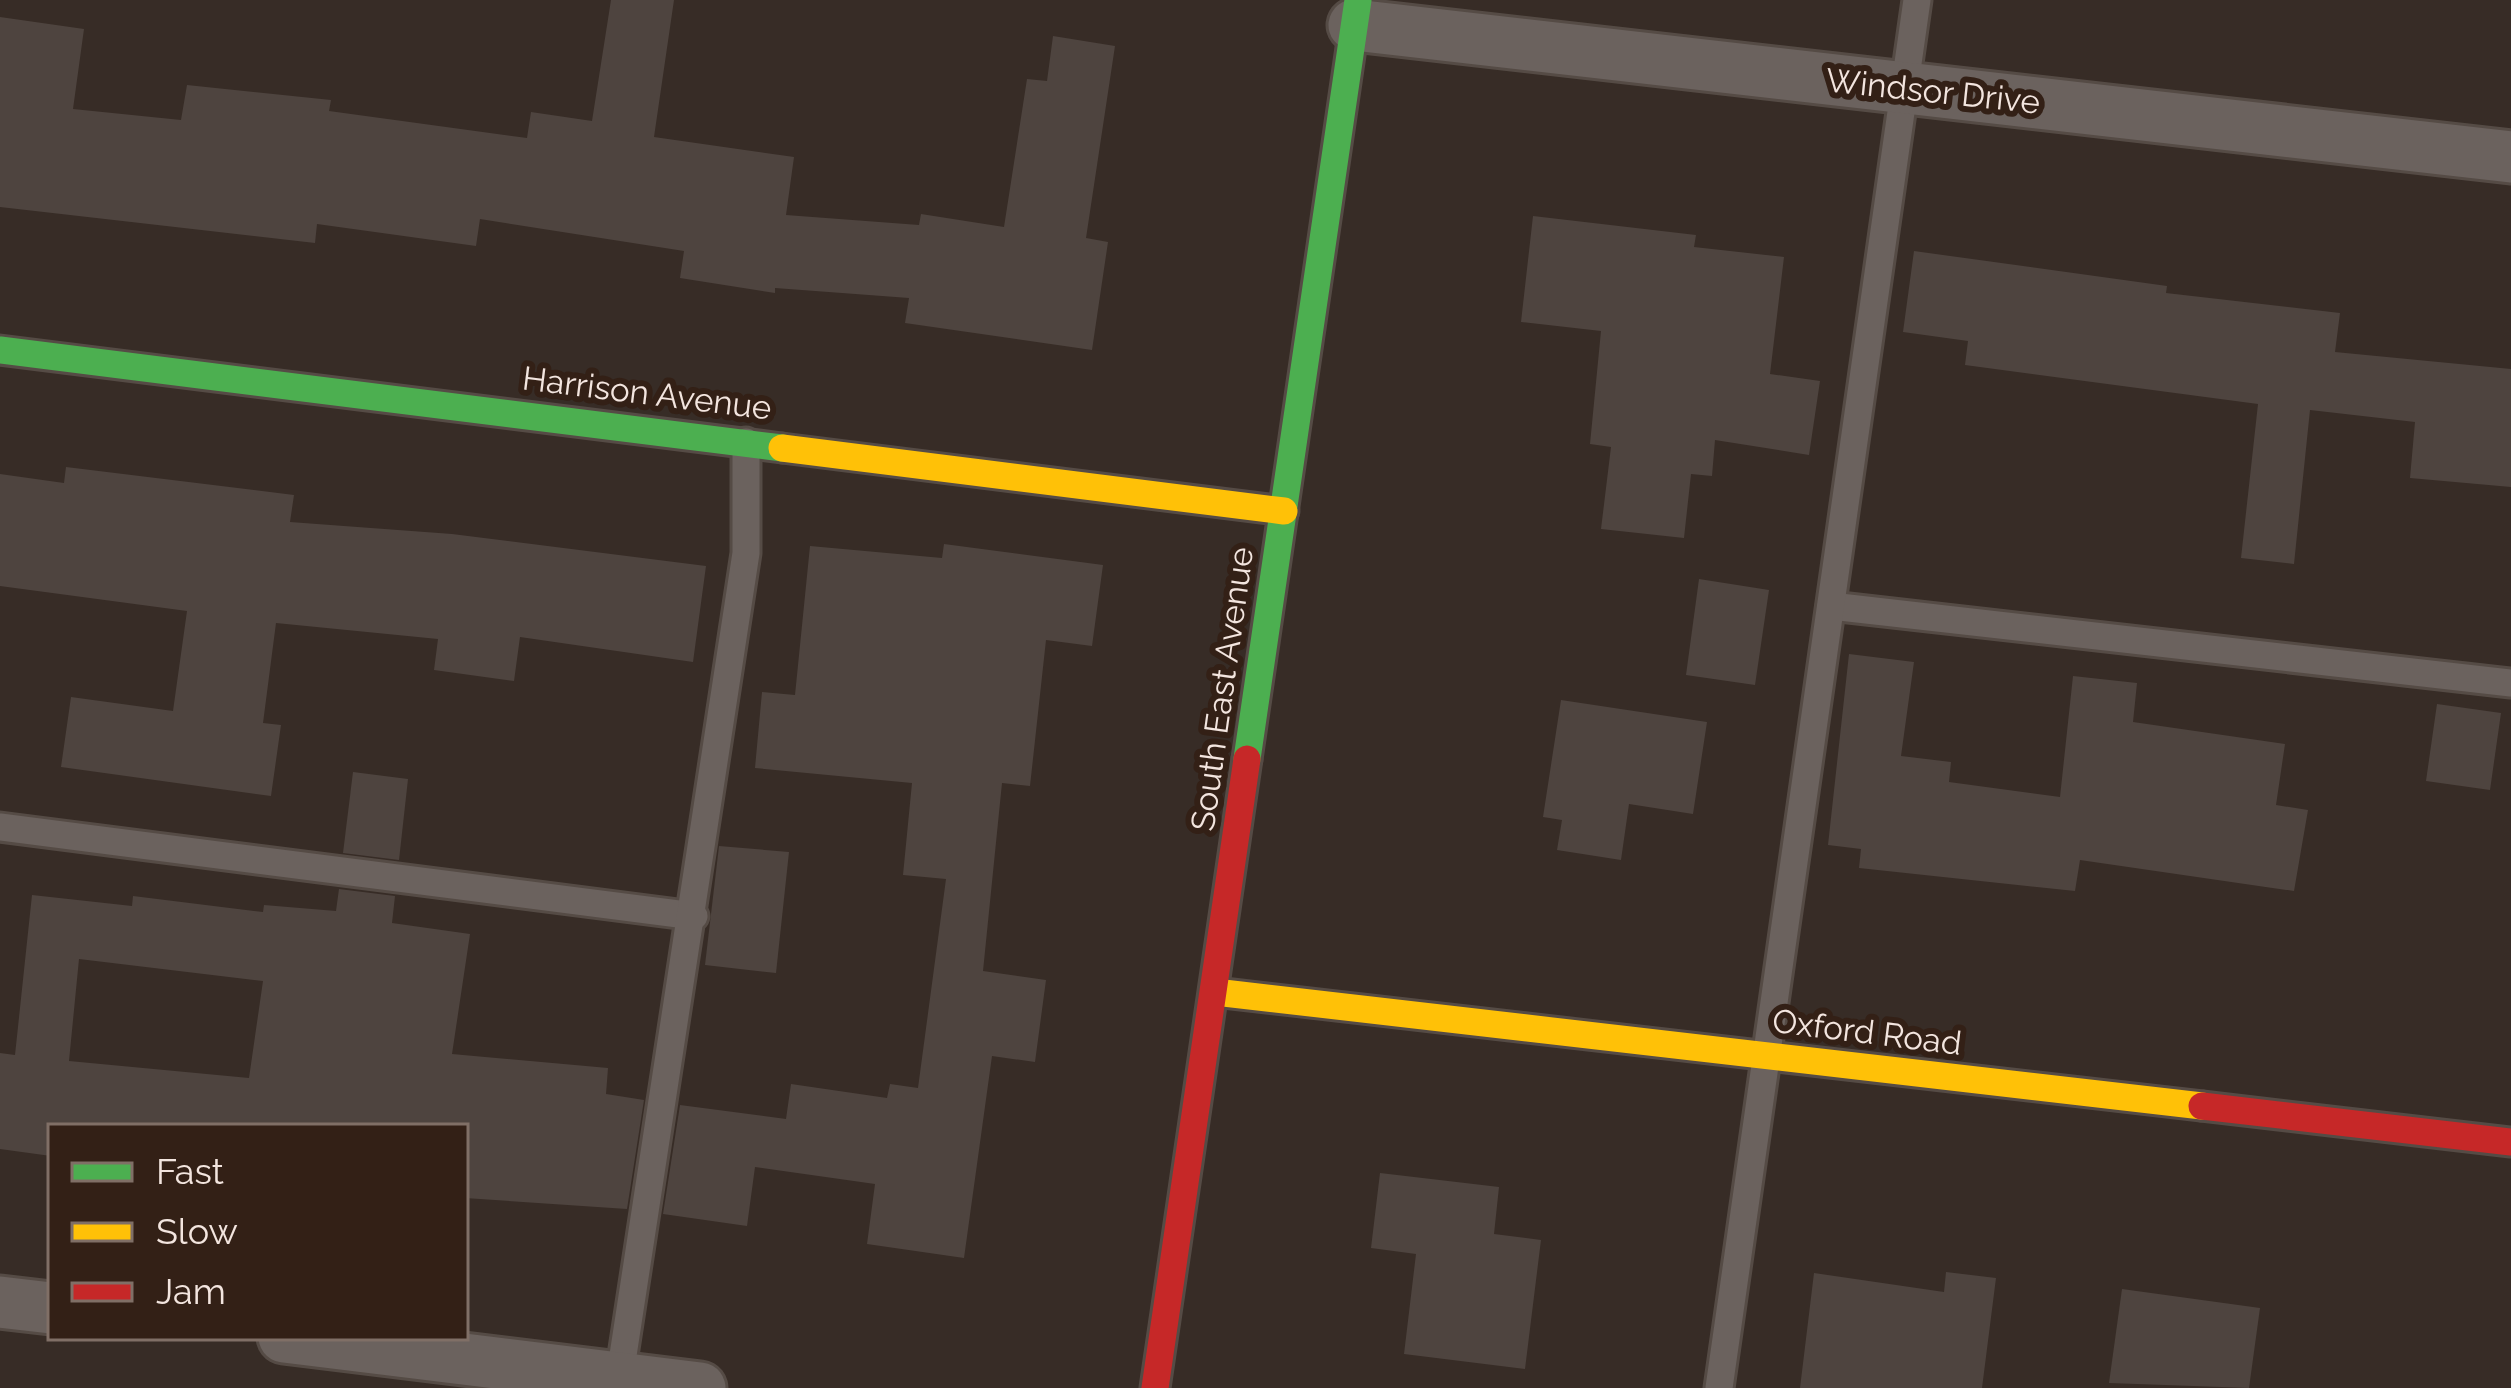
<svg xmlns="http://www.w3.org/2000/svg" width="2511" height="1388" font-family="Raleway,sans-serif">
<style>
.building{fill:#4e443f;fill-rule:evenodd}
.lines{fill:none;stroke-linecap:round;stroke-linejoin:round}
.lane-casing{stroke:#554b45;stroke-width:33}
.street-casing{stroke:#554b45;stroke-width:57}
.fast-casing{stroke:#554b45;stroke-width:33}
.slow-casing{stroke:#554b45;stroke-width:33}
.jam-casing{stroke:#554b45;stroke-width:33}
.lane{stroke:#6b625e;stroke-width:27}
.street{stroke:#6b625e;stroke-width:51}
.fast{stroke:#4caf50;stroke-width:27}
.slow{stroke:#ffc107;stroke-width:27}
.jam{stroke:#c62828;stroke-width:27}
.labels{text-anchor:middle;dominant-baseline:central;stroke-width:12;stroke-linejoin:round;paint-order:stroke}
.street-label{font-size:33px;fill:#f3e5df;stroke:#332016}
</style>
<rect width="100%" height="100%" fill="#372c26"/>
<g class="building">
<path d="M611,0H674L654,137L794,157L786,215L919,225L921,214L1004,227L1027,79L1047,81L1053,36L1115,46L1086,238L1108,242L1092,350L905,323L909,298L775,288V293L680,278L684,251L480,219L476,246L317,224L315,243L0,207V17L84,29L73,109L181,120L187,85L331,100L329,111L527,138L531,112L592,121Z"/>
<path d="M1533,216L1696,235L1694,247L1784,257L1770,374L1820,381L1809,455L1715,440L1712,476L1691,474L1684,538L1601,529L1611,447L1590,444L1601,331L1521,322Z"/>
<path d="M1914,251L2167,286L2166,293L2340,313L2335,352L2511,369V487L2410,478L2415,422L2310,410L2294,564L2241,558L2258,404L1965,365L1968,341L1903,332Z"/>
<path d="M66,467L294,495L290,522L452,534L706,566L693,662L520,637L514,681L434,670L438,639L276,623L263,723L281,725L271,796L61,767L71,697L173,711L187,611L0,586V474L64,483Z"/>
<path d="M944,544L1103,565L1092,646L1046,640L1030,786L1002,783L983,971L1046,980L1035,1062L992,1056L964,1258L867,1244L875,1184L755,1167L747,1226L663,1214L680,1105L786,1119L791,1084L887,1098L890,1084L918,1088L946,879L903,875L912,783L755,768L762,692L795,695L810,546L942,558Z"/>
<path d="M1699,579L1769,590L1755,685L1686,675Z"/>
<path d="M1849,654L1914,662L1901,756L1951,762L1949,782L2060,797L2073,676L2137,683L2133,722L2285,744L2276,805L2308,810L2294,891L2080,860L2075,891L1859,868L1861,849L1828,845Z"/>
<path d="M1561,700L1707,722L1693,814L1629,804L1621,860L1557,850L1562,820L1543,817Z"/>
<path d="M2437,704L2501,713L2490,790L2426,781Z"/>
<path d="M353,772L408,779L399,860L343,853Z"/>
<path d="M719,846L789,852L776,973L705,965Z"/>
<path d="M339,889L395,896L392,923L470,934L452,1054L608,1068L606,1094L644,1100L627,1209L465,1198V1127H51V1156L0,1149V1053L15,1055L32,895L132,906L133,896L263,912L264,905L336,911ZM79,959L263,981L249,1078L69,1061Z"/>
<path d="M1380,1173L1499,1187L1494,1234L1541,1240L1525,1369L1404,1354L1416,1254L1371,1248Z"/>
<path d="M1946,1272L1996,1278L1982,1388H1800L1814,1273L1944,1292Z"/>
<path d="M2122,1289L2260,1308L2249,1388L2109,1383Z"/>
</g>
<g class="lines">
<defs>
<g id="lane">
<path d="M1831,606L2511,683"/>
<path d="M0,827L694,916"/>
<path d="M618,1388L746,553V442"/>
<path d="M1719,1388L1917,0"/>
</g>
<g id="street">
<path d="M1354,25L2511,157"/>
<path d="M0,1302L51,1308"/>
<path d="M284,1337L700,1388"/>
</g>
<g id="fast">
<path d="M0,350L782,448"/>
<path d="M1247,759L1358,0"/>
</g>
<g id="slow">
<path d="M782,448L1284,511"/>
<path d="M1215,992L2202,1106"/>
</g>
<g id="jam">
<path d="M2202,1106L2511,1142"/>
<path d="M1155,1388L1247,759"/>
</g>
</defs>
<use href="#lane" class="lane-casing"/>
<use href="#street" class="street-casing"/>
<use href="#fast" class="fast-casing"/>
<use href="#slow" class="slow-casing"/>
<use href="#jam" class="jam-casing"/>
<use href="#lane" class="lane"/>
<use href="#street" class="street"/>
<use href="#fast" class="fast"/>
<use href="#slow" class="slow"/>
<use href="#jam" class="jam"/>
</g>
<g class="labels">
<g class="street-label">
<text transform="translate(1933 91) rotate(6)">Windsor Drive</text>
<text transform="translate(647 393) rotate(7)">Harrison Avenue</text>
<text transform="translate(1222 689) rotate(-82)">South East Avenue</text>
<text transform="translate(1867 1032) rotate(7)">Oxford Road</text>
</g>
</g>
<rect x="48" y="1124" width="420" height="216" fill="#332016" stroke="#806f66" stroke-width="3"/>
<rect x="72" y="1163" width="60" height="18" fill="#4caf50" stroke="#806f66" stroke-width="3"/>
<text x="156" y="1184" font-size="36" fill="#f3e5df">Fast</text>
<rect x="72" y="1223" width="60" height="18" fill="#ffc107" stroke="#806f66" stroke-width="3"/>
<text x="156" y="1244" font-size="36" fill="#f3e5df">Slow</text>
<rect x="72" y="1283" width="60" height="18" fill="#c62828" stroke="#806f66" stroke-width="3"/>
<text x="156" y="1304" font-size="36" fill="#f3e5df">Jam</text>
</svg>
